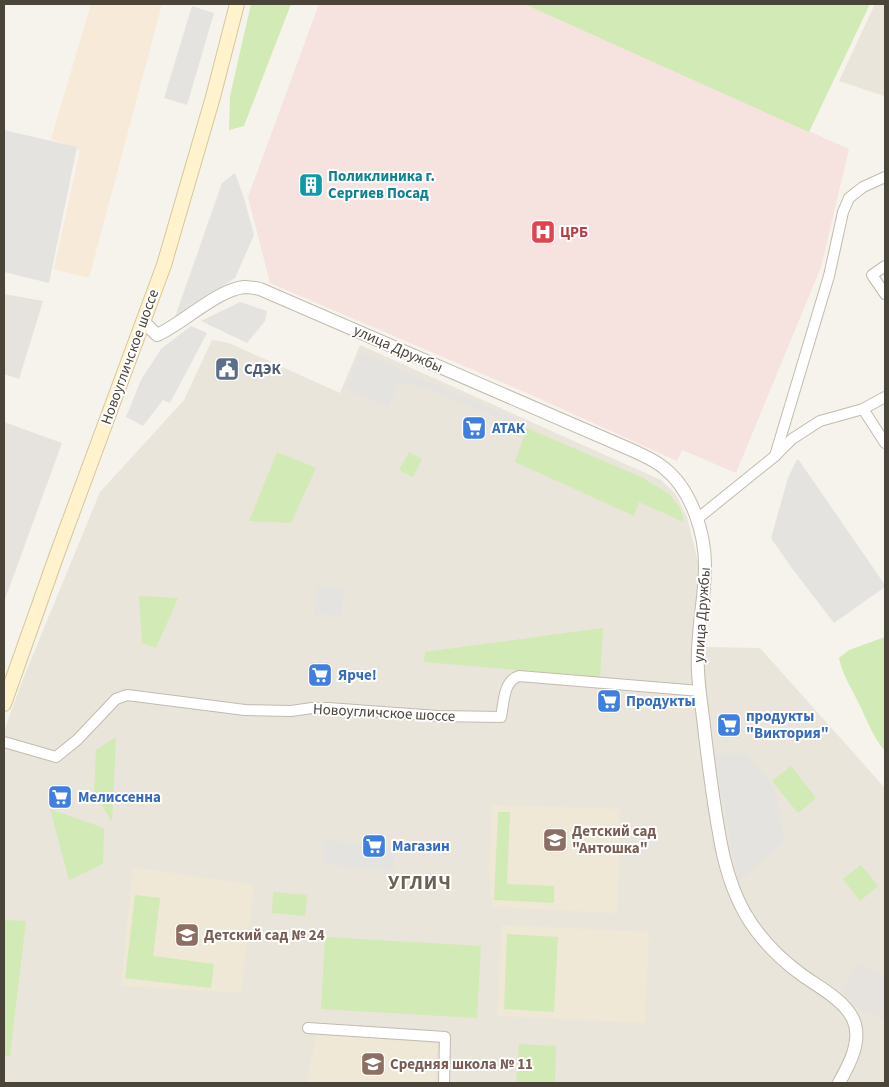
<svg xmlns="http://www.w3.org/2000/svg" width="889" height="1087" font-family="'Source Sans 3',sans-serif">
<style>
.residential{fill:#eae5da}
.commercial{fill:#f7ead8}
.industrial{fill:#e6e2dd}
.education{fill:#efe8d6}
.medical{fill:#f6e3e0}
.green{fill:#d2eab5}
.parking{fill:#e5e3e0}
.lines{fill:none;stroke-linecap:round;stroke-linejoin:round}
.minor-casing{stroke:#c2bbae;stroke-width:12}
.tertiary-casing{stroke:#c2bbae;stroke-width:14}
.secondary-casing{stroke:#d6c79b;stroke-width:16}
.minor{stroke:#fff;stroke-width:10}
.tertiary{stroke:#fff;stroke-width:12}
.secondary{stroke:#fff3cd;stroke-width:14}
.labels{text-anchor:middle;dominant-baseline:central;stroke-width:4;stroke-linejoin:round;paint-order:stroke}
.culture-label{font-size:15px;font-weight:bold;fill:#0d838f;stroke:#fff;text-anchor:start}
.health-label{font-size:15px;font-weight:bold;fill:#be3a42;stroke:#fff;text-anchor:start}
.street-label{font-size:15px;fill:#4b4439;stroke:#fff}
.service-label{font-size:15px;font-weight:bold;fill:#4e5e75;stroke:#fff;text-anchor:start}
.shop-label{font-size:15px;font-weight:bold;fill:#366cbe;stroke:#fff;text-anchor:start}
.education-label{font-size:15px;font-weight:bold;fill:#785e54;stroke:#fff;text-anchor:start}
.district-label{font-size:20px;font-weight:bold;letter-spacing:1px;fill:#6e6250;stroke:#fff}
</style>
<rect width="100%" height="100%" fill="#f6f3ec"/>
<g class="residential">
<path d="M875,4H885V93L884,96L839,81Z"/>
<path d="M212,340L229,343L340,393L360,345L661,480L675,493L687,517L698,562V590L704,647L760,648L885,788V1083H4V731L23,679L100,492L184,400Z"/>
</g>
<path class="commercial" d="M91,4H162L89,278L54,269L80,150L51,139Z"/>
<g class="industrial">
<path d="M4,294L43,301L19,379L4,374Z"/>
<path d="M4,422L62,443L4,602Z"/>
<path d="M858,964L885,977V1021L858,1008L842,990Z"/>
</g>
<g class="education">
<path d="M492,805L620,809L617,913L492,907L489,871Z"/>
<path d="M133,867L254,885L241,993L121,986Z"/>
<path d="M502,925L649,932L645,1023L497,1016Z"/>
<path d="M316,1034L437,1044L435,1083H307Z"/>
</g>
<path class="medical" d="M319,4H524L849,149L821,267L736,473L682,450L677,461L529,394L270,283L248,197Z"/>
<g class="green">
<path d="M251,4H291L244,126L229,130L230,96Z"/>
<path d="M524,4H870L809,132Z"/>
<path d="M527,428L643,478L669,494L680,508L684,522L639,502L634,516L515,462Z"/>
<path d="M277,452L316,468L291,523L249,521Z"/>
<path d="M409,452L422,459L413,477L399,470Z"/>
<path d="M139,596L178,598L156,648L142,643Z"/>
<path d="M603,628L600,677L424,662L425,652Z"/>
<path d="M885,637V751C872,736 867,719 858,702C851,687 842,674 839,658L849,650Z"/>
<path d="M116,737L112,822L94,792L96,750Z"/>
<path d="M791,766L816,798L798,813L772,781Z"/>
<path d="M50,809L104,828L103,864L69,880Z"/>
<path d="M498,812H510L507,884L554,886V903L494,900Z"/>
<path d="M861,865L878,886L860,901L843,879Z"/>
<path d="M273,892L307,895L305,916L272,913Z"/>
<path d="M135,895L160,898L153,956L214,964L211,988L125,978Z"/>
<path d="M4,920L26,921L10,1056L4,1055Z"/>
<path d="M507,934L558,937L554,1012L504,1009Z"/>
<path d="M325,937L481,946L477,1018L321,1009Z"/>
<path d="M519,1044L556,1046L555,1083H516Z"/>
</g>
<g class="parking">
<path d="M192,6L214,13L187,105L164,98Z"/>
<path d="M4,130L77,147L49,283L4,272Z"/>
<path d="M235,173L244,198L254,235L235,278L175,317L222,183Z"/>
<path d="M240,302L267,311L265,321L247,343L201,321Z"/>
<path d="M191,326L207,333L170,403L163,400L143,426L126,417L141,380L161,349Z"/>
<path d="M360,352L521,421L518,427L423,387L407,382L399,385L388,408L345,388Z"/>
<path d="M798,459L885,585V587L834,623L791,567L771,538L788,478L796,461Z"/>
<path d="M317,586L344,588L341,616L314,614Z"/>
<path d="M747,753L774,788L785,840L738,882L714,754Z"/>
<path d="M324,840L394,847L393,871L323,864Z"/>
</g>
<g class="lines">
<defs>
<g id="minor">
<path d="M885,266L872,275L885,294"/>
<path d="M863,409L885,443"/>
<path d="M775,456L829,276L843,212L849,198L863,187L885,177"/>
<path d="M697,519L775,456L792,439L820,421L863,409L885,397"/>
<path d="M4,742L56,757L77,740L116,699L127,695L245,710L291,711L312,708H328L438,716L501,717C504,703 503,681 519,676L700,691"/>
<path d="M308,1028L445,1037L444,1083"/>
</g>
<path id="tertiary" d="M144,322L157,335C184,323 215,291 244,287C249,287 255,288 260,289L634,451C644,456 655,460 664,468C692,490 706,535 705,570C704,604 696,637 698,671C699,693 703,714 705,735C709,768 713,800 719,833C729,895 750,937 802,975C819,987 844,1000 853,1019C863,1040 849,1065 839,1083"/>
<path id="secondary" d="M4,704L56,557L164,265L213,97L237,4"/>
</defs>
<use href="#minor" class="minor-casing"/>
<use href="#tertiary" class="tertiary-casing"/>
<use href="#secondary" class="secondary-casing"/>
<use href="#minor" class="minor"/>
<use href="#tertiary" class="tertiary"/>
<use href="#secondary" class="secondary"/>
</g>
<defs>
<symbol id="building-square" viewBox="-11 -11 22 22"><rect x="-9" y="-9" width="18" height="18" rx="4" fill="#0f9aa8" stroke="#fff"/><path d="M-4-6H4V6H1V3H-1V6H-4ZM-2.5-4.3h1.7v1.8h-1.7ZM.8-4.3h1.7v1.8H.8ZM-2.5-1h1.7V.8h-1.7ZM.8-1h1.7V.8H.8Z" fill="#fff"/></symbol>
<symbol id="hospital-square" viewBox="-11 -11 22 22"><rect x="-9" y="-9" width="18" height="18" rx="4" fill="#e0444e" stroke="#fff"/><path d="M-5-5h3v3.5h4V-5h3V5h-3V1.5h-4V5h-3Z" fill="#fff"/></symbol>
<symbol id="civic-square" viewBox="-11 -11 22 22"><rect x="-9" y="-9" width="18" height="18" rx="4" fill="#5c6f8a" stroke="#fff"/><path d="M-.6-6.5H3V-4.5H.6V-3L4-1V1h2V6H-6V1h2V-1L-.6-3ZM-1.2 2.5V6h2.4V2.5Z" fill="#fff"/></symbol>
<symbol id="supermarket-square" viewBox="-11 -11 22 22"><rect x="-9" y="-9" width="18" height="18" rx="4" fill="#3f7fe0" stroke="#fff"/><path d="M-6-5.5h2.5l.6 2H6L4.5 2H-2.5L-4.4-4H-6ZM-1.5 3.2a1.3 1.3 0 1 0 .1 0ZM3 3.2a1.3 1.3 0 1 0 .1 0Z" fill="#fff"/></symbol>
<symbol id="school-square" viewBox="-11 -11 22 22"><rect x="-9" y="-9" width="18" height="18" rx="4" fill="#8d6e63" stroke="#fff"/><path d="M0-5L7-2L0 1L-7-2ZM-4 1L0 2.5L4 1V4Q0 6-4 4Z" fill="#fff"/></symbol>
</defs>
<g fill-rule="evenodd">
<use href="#building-square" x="297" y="171" width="28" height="28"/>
<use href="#hospital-square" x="529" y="218" width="28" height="28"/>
<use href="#civic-square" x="213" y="355" width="28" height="28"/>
<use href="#supermarket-square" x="460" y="414" width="28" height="28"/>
<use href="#supermarket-square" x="306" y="661" width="28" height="28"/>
<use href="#supermarket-square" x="595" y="687" width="28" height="28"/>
<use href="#supermarket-square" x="715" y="711" width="28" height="28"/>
<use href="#supermarket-square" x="46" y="783" width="28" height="28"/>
<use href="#school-square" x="541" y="826" width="28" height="28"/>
<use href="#supermarket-square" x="360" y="832" width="28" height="28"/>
<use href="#school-square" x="173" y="921" width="28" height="28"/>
<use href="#school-square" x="359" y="1050" width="28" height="28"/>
</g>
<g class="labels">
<g class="culture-label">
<text x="328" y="176">Поликлиника г.<tspan x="328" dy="17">Сергиев Посад</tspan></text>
</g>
<g class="health-label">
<text x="560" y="232">ЦРБ</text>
</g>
<g class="street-label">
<text transform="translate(398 349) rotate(24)">улица Дружбы</text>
<text transform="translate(130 357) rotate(-70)">Новоугличское шоссе</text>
<text transform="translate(702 615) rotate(-86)">улица Дружбы</text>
<text transform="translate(384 713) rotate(3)">Новоугличское шоссе</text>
</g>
<g class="service-label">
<text x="244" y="369">СДЭК</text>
</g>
<g class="shop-label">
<text x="492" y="428">АТАК</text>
<text x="338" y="675">Ярче!</text>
<text x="626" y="701">Продукты</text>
<text x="746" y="716">продукты<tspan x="746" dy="17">"Виктория"</tspan></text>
<text x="78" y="797">Мелиссенна</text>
<text x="392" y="846">Магазин</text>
</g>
<g class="education-label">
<text x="572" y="831">Детский сад<tspan x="572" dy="17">"Антошка"</tspan></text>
<text x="204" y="935">Детский сад № 24</text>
<text x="390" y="1064">Средняя школа № 11</text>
</g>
<g class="district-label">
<text x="420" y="883">УГЛИЧ</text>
</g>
</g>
<rect width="889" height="1087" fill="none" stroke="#4b4439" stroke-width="10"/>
</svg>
